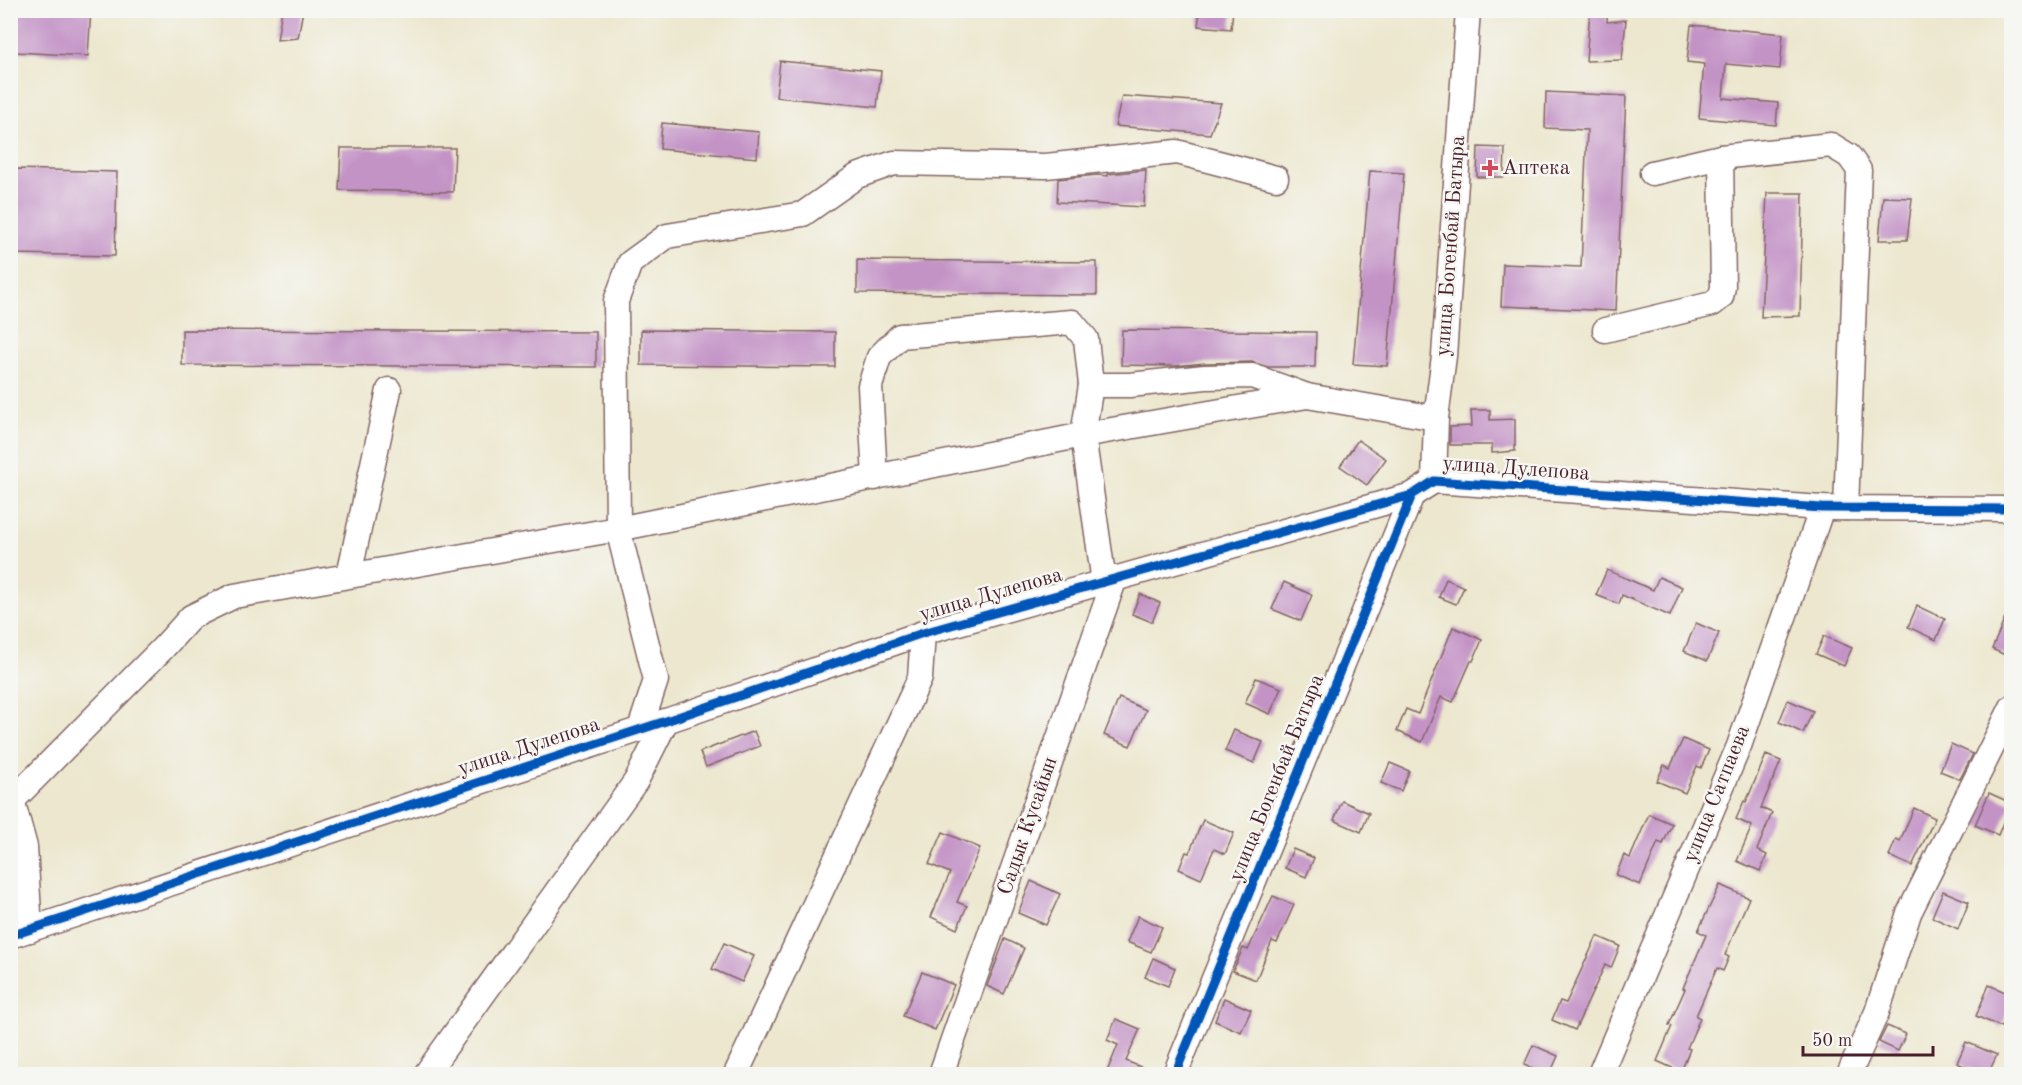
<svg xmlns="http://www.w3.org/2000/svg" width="2022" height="1085" font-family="'Old Standard TT',serif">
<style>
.building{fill:#c393c6}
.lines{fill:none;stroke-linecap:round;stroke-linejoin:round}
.minor-casing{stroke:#836564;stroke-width:27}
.minor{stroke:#fff;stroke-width:24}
.cycleway-casing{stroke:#f6f6f2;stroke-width:13}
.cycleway{stroke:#0057b8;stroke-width:9}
.poi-dot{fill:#d1495b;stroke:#f6f6f2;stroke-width:2}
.labels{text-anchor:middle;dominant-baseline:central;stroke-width:5;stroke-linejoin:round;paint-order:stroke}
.poi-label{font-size:21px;fill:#4a1f2b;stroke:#f6f6f2;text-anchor:start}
.street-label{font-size:21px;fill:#4a1f2b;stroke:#f6f6f2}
</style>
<rect width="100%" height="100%" fill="#f6f6f2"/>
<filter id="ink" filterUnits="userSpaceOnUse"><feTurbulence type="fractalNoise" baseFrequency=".0167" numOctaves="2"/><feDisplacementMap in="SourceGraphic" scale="12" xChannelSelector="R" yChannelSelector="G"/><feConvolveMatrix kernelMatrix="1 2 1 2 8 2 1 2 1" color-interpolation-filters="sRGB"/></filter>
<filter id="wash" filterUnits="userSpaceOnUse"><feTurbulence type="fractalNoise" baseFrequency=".008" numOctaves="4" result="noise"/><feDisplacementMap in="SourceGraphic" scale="24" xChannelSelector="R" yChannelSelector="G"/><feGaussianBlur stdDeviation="1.35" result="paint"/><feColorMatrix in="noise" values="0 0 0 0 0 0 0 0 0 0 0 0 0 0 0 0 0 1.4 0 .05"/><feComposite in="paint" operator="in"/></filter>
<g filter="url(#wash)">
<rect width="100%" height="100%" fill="#ece7ce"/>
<g id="blocks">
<g class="building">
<path d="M18,10H91L88,56L15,52Z"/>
<path d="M282,10H303L298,38L277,40Z"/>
<path d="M1200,10H1233L1231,29L1198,26Z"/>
<path d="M1590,10H1608L1607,22L1626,20L1622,60L1586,61Z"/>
<path d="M1691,25L1783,34L1780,69L1726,64L1723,98L1778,103L1776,125L1699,118L1704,64L1687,62Z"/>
<path d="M780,61L881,71L877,107L776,97Z"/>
<path d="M1546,92L1626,96L1616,311L1501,306L1503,264L1581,267L1587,130L1545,128Z"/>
<path d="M1122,96L1221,103L1210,134L1115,126Z"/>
<path d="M662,123L759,132L757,158L660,149Z"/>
<path d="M1478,147L1505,148L1504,177H1477Z"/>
<path d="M341,148H455L453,192L339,190Z"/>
<path d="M16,169L117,172L115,256L15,254Z"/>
<path d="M1146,170L1144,207L1057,202L1058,179L1097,175L1108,176V174Z"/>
<path d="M1370,171L1404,173L1387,366L1353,364Z"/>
<path d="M1767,193H1803L1800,316L1761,317Z"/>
<path d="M1883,197L1912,198L1907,240H1879Z"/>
<path d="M857,260L1097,262V295L857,293Z"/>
<path d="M182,330L596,332V367L182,365Z"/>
<path d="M641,330L835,332V367L641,365Z"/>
<path d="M1122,330L1316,332L1315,367H1268L1252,362L1205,363L1174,366L1121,365Z"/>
<path d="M1471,410H1490V420L1515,419V451L1492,453V445H1450V427L1472,426Z"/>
<path d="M1358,440L1386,459L1367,485L1340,466Z"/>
<path d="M1607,570L1653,590L1659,577L1682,587L1670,616L1622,595L1619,604L1596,595Z"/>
<path d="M1446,579L1464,587L1456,604L1439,597Z"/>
<path d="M1284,582L1312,595L1301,621L1272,609Z"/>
<path d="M1140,594L1160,603L1152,622L1132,614Z"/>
<path d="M2011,604H2012V658L1992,649Z"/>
<path d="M1917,606L1945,619L1936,640L1908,627Z"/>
<path d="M1696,623L1719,633L1707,661L1684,651Z"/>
<path d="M1453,627L1482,640L1473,661H1471L1453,702L1441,697L1422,742L1397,731L1406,709L1418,714Z"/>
<path d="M1824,636L1852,648L1844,666L1816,654Z"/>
<path d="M1256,678L1281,688L1270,714L1245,703Z"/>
<path d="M1119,698L1146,710L1130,746L1104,735Z"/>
<path d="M1788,700L1813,711L1803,733L1779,722Z"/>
<path d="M1234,730L1263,742L1254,763L1225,751Z"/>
<path d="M754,731L760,746L706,767L700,752Z"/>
<path d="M1683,739L1709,750L1701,768L1697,766L1685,793L1657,781L1664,765L1670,768Z"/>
<path d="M1951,744L1973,754L1960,779L1940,771Z"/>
<path d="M1766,755L1781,761L1761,808L1772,813L1757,850L1767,855L1760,871L1737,861L1752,826L1736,819L1744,801L1746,802Z"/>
<path d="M1390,763L1409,771L1401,791L1381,783Z"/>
<path d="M1989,793L2011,803L1998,835L1975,825Z"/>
<path d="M1342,801L1369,813L1361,832L1334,820Z"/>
<path d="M1914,808L1935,818L1912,866L1889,856L1896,839L1900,841Z"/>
<path d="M1649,814L1672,824L1663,844L1658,842L1640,885L1616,875L1624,855L1630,858Z"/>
<path d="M1203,820L1234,833L1225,854L1214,849L1201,879L1179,869L1186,852L1189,853Z"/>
<path d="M943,832L980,848L957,902L967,906L957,929L931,917L950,873L929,864Z"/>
<path d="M1293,849L1314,858L1306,877L1285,868Z"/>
<path d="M1031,881L1060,894L1046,925L1018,913Z"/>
<path d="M1720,885L1749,898L1725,955L1729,957L1723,971L1717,968L1696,1016L1700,1018L1687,1048L1690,1049L1681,1072L1657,1061L1672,1026L1669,1025L1685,989L1683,988L1706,935L1698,931Z"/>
<path d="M1943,891L1969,902L1958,929L1932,917Z"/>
<path d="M1273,896L1294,905L1277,943L1272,941L1256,980L1233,971L1243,948L1248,950Z"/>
<path d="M1138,916L1162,927L1151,952L1127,942Z"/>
<path d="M1597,936L1620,946L1611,968L1605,965L1575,1030L1552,1020L1560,1001L1566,1003Z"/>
<path d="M1005,939L1024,948L1004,994L987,986Z"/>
<path d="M724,943L754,956L742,982L712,969Z"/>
<path d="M1153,958L1175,968L1168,986L1145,977Z"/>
<path d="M922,972L954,985L935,1030L903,1016Z"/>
<path d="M1989,985L2012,995V1003L2001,1027L1976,1016Z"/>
<path d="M1224,998L1251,1010L1241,1032L1215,1021Z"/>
<path d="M1116,1019L1140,1029L1126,1061L1158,1074H1106L1118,1045L1107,1040Z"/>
<path d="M1887,1026L1906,1034L1898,1051L1879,1042Z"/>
<path d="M1966,1042L1997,1055L1988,1074H1983L1957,1063Z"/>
<path d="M1533,1045L1558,1056L1550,1074H1545L1524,1065Z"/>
</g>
</g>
</g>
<g filter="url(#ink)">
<use href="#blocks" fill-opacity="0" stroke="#836564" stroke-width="1.5"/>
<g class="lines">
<defs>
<g id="minor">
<path d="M1652,173L1721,157L1831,145L1849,156L1859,170L1846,508"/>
<path d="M1605,330L1712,304L1721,297L1723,287L1721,157"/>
<path d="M1091,385H1130L1205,377L1252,376L1307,396"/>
<path d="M875,478L870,386L879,357L900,336L1072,322L1086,339L1091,385L1083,435L1104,582"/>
<path d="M1434,481L1436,418L1444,356L1468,10"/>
<path d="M349,575L389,390"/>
<path d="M640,729L656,680L618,529L616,301L630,263L667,236L803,214L857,176L894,163L1046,166L1177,152L1276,178"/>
<path d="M10,792L25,847L30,930"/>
<path d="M13,800L164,647L191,617L234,596L618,529L1083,435L1307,396L1436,418"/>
<path d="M10,936L666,721L923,633L1412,495L1434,481L1822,508L2012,509"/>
<path d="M426,1074L636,781L666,721"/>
<path d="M736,1074L920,678L923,633"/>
<path d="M941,1074L1115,578"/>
<path d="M1175,1074L1412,495"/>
<path d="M1600,1074L1739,746L1822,508"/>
<path d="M1849,1074L1877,1012L1909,913L2012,707"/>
</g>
</defs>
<use href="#minor" class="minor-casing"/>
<use href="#minor" class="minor"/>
<defs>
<g id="cycleway">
<path d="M10,936L666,721L923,633L1412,495L1434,481L1822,508L2012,509"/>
<path d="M1175,1074L1412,495"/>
</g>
</defs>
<use href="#cycleway" class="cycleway-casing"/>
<use href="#cycleway" class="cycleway"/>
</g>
</g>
<path class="poi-dot" d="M1487 159h6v6h6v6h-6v6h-6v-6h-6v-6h6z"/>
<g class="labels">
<g class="poi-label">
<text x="1502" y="168">Аптека</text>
</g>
<g class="street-label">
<text transform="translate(1451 246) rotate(-86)">улица Богенбай Батыра</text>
<text transform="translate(1516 469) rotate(4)">улица Дулепова</text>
<text transform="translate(991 595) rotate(-16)">улица Дулепова</text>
<text transform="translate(529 747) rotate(-18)">улица Дулепова</text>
<text transform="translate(1277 778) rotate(-68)">улица Богенбай Батыра</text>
<text transform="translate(1717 794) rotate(-68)">улица Сатпаева</text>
<text transform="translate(1028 826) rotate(-71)">Садык Кусайын</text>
</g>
</g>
<rect width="2022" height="1085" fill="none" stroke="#f6f6f2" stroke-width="36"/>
<path d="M1803 1046v9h130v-9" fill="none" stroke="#4a1f2b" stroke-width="3"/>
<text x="1812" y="1046" font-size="18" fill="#4a1f2b" stroke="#f6f6f2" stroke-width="4.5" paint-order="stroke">50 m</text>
</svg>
